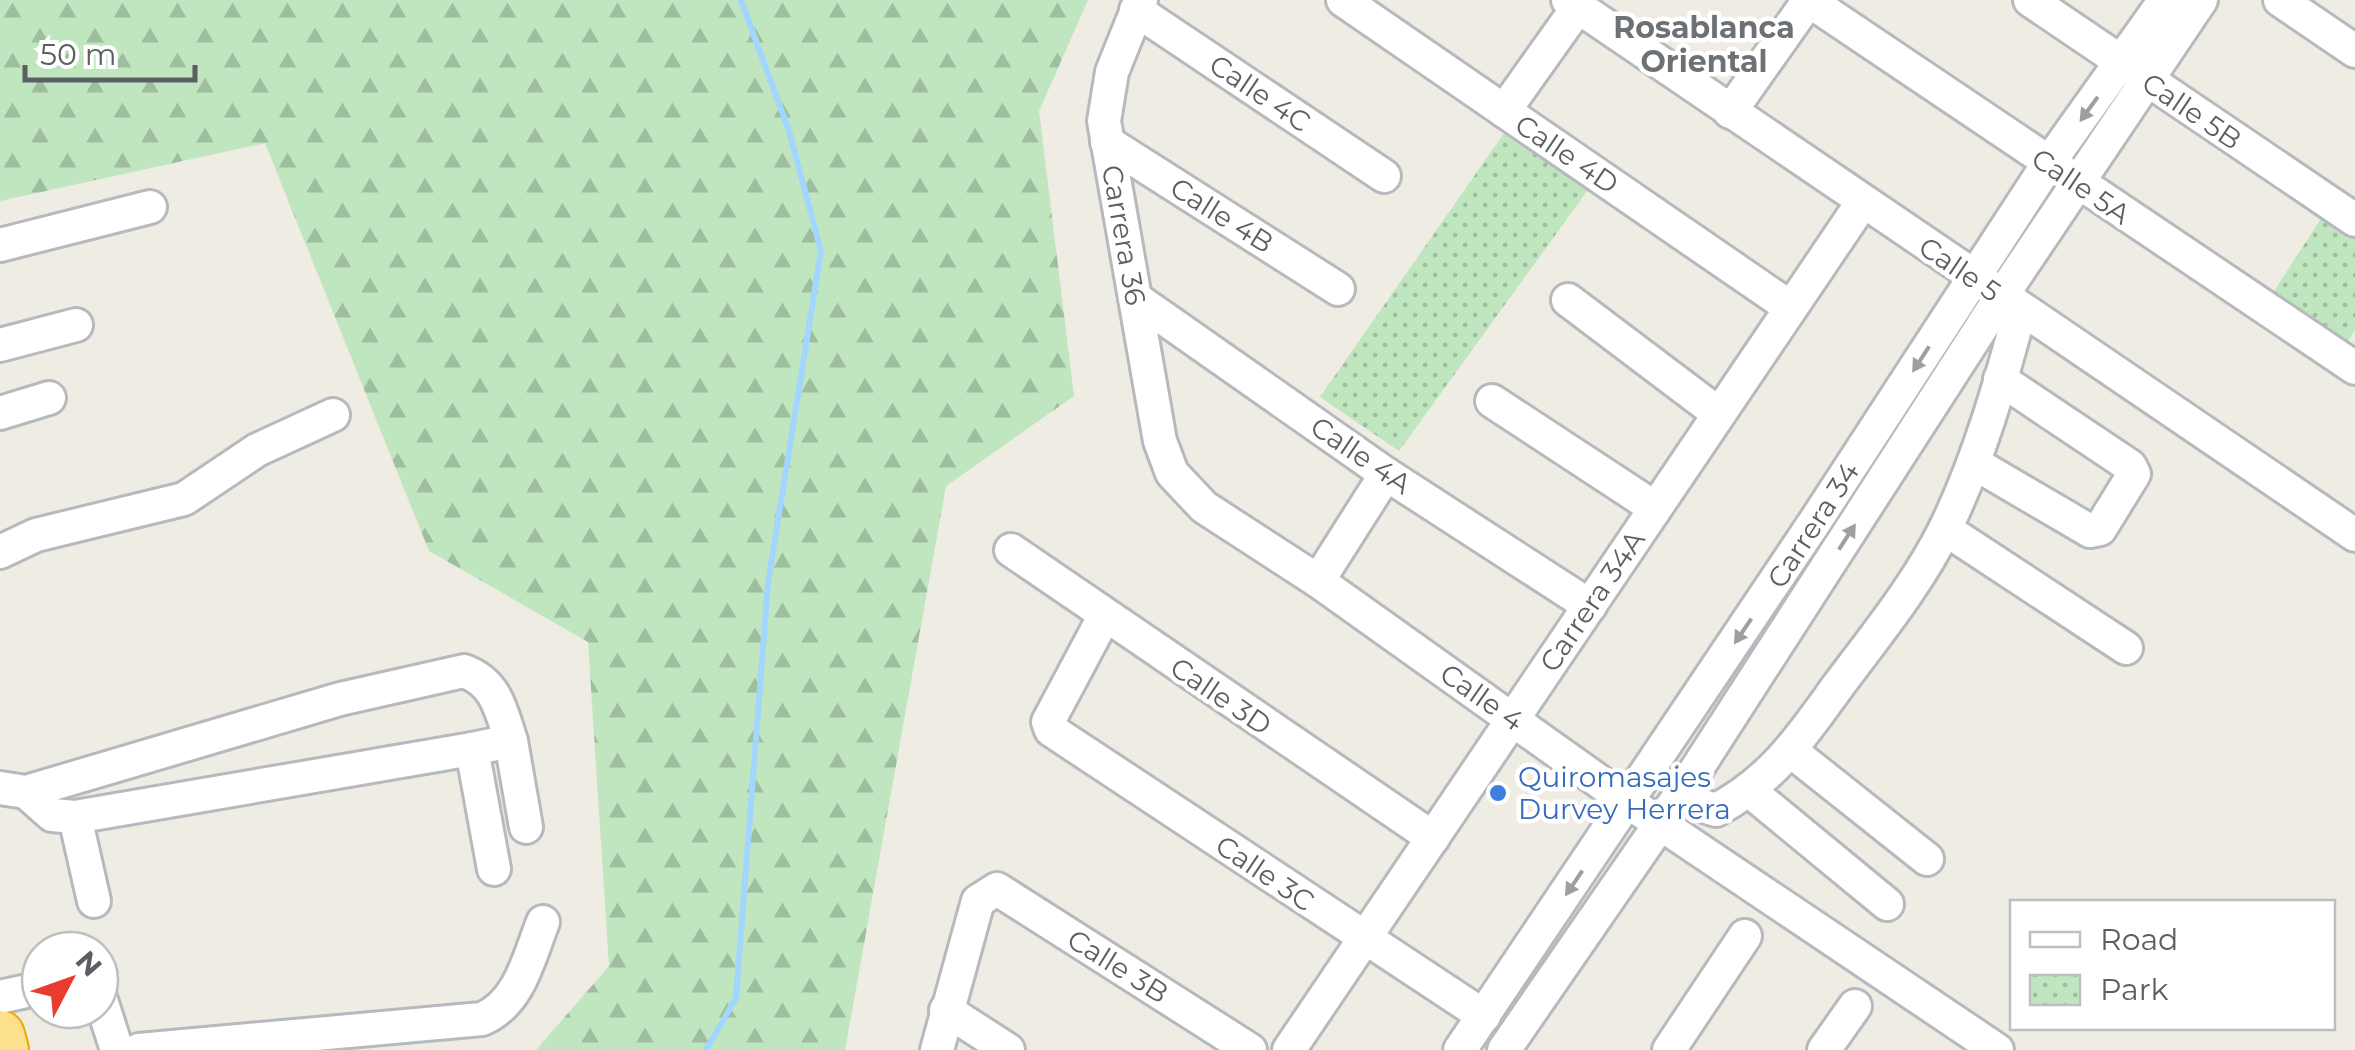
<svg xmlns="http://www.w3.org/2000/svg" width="2355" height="1050" font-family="Montserrat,sans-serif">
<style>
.forest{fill:url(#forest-firs)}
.park{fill:url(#park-dots)}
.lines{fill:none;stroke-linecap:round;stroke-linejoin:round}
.stream{stroke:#a2d6ff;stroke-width:6}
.minor-casing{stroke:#b6b9bd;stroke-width:38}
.highway-casing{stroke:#f1a600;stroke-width:52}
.minor{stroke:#fff;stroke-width:32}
.highway{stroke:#fde08b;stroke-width:48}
.oneway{fill:#9d9fa2}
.shop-dot{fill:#3f7fe0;stroke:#fff;stroke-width:4}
.labels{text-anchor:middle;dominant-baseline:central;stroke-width:9;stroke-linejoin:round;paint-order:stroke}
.street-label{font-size:28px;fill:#5b5f64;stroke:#fff}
.shop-label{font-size:28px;fill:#366cbe;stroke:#fff;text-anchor:start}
.neighbourhood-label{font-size:30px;font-weight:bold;fill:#6c7176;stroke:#fff}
</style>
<defs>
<pattern id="forest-firs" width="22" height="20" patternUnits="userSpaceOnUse" patternTransform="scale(2.5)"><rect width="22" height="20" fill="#bfe6bf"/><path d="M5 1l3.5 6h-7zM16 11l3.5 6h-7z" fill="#9ebe9f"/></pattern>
<pattern id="park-dots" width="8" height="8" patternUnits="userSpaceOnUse" patternTransform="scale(2.5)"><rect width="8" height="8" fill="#bfe6bf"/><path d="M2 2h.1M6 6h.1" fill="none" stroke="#9ebe9f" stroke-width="1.8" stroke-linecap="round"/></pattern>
</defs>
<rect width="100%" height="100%" fill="#eeece3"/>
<path class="forest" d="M0,0H1088L1039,111L1074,396L946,486L845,1050H536L609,966L588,642L429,551L265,143L0,201Z"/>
<g class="park">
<path d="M1507,129L1590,187L1399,451L1320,397Z"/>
<path d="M2324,214L2355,234V330L2342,351L2267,302Z"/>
</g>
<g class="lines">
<path class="stream" d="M706,1050L736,998L768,583L821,251L789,131L741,0"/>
<defs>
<g id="minor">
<path d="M1141,0L1112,72L1104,121L1160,441L1172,473L1204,507L1318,581L1628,802L1997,1050"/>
<path d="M1343,0L1791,308"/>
<path d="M1568,0L2355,535"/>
<path d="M1808,0L2355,368"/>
<path d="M2030,0L2355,220"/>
<path d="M2280,0L2355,51"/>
<path d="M1136,10L1384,176"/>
<path d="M1504,111L1578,7"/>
<path d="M1730,112L1809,0"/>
<path d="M1107,142L1338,289"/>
<path d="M0,245L150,207"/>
<path d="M1135,298L1386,474L1590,606"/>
<path d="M1568,300L1719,414"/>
<path d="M0,345L76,325"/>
<path d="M1492,401L1655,508"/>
<path d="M0,413L49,398"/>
<path d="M1974,463L2090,531L2100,529L2134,474L2130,466L2000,379"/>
<path d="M1945,529L2126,648"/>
<path d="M1011,550L1433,838"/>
<path d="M0,552L36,535L184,499L257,450L333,415"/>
<path d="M1318,581L1386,474"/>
<path d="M1104,617L1048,722L1051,730L1484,1016"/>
<path d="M511,741L526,827"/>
<path d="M1791,751L1927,859"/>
<path d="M0,788L26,792L340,699L464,671C497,683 501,711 511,741L472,749"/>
<path d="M26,792L52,815L75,817L472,749L494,869"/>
<path d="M1751,792L1887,904"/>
<path d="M1678,798L1716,810C1773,780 1801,737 1838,686C1876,635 1918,584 1946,527C1979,459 2001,382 2020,310"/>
<path d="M75,817L94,901"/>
<path d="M0,997L40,988"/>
<path d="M100,997L117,1050"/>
<path d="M946,1010L1008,1050"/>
<path d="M139,1050L482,1019C520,1003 529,957 543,922"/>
<path d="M937,1050L978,901L997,889L1250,1050"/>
<path d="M1289,1050L1862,203"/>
<path d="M1460,1050L1816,520L2048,164L2165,0"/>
<path d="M1504,1050L1678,798L2001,297L2201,0"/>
<path d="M1669,1050L1745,936"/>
<path d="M1824,1050L1855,1006"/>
</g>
<path id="highway" d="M0,1035L4,1050"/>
</defs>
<use href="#minor" class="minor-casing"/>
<use href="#highway" class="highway-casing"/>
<use href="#minor" class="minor"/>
<use href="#highway" class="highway"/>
</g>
<defs><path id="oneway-solid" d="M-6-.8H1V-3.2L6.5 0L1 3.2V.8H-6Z" transform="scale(2.5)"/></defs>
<g class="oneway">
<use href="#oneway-solid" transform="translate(2089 109) rotate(126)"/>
<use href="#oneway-solid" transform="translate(1921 359) rotate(123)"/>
<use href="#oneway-solid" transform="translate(1847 537) rotate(-57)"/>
<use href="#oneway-solid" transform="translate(1743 631) rotate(124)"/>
<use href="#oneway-solid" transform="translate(1574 883) rotate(124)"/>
</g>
<circle class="shop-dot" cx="1498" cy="793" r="10"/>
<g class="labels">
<g class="street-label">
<text transform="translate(1260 93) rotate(34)">Calle 4C</text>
<text transform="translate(2192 111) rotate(34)">Calle 5B</text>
<text transform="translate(1567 154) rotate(34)">Calle 4D</text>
<text transform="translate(2081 186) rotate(34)">Calle 5A</text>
<text transform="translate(1222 215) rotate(32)">Calle 4B</text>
<text transform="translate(1124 235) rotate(80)">Carrera 36</text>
<text transform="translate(1960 269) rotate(34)">Calle 5</text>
<text transform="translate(1361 455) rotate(34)">Calle 4A</text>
<text transform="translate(1813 525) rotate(-57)">Carrera 34</text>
<text transform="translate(1592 601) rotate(-56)">Carrera 34A</text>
<text transform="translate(1221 696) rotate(34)">Calle 3D</text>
<text transform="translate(1482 697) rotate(35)">Calle 4</text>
<text transform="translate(1265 873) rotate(34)">Calle 3C</text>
<text transform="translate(1118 966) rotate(32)">Calle 3B</text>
</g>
<g class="shop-label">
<text x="1518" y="777">Quiromasajes<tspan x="1518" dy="32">Durvey Herrera</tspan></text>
</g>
<g class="neighbourhood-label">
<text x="1704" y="27">Rosablanca<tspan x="1704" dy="34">Oriental</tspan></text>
</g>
</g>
<rect x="2010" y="900" width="325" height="130" fill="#ffffff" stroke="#bdbfc1" stroke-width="2.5"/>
<rect x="2030" y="932" width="50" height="15" fill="#ffffff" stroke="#bdbfc1" stroke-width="2.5"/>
<text x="2100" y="950" font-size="30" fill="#5b5f64">Road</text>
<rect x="2030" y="975" width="50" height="30" fill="url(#park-dots)" stroke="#bdbfc1" stroke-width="2.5"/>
<text x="2100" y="1000" font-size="30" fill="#5b5f64">Park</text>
<g transform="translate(70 980) rotate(49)"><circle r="48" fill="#ffffff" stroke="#bdbfc1" stroke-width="2.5"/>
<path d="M0-8L18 38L0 25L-18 38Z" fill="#e93c2e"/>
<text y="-15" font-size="28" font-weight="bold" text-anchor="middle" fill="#5b5f64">N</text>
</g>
<path d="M25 65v15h170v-15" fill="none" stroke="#5b5f64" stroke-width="5"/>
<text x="40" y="65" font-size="30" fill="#5b5f64" stroke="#ffffff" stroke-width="8" paint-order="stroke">50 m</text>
</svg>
